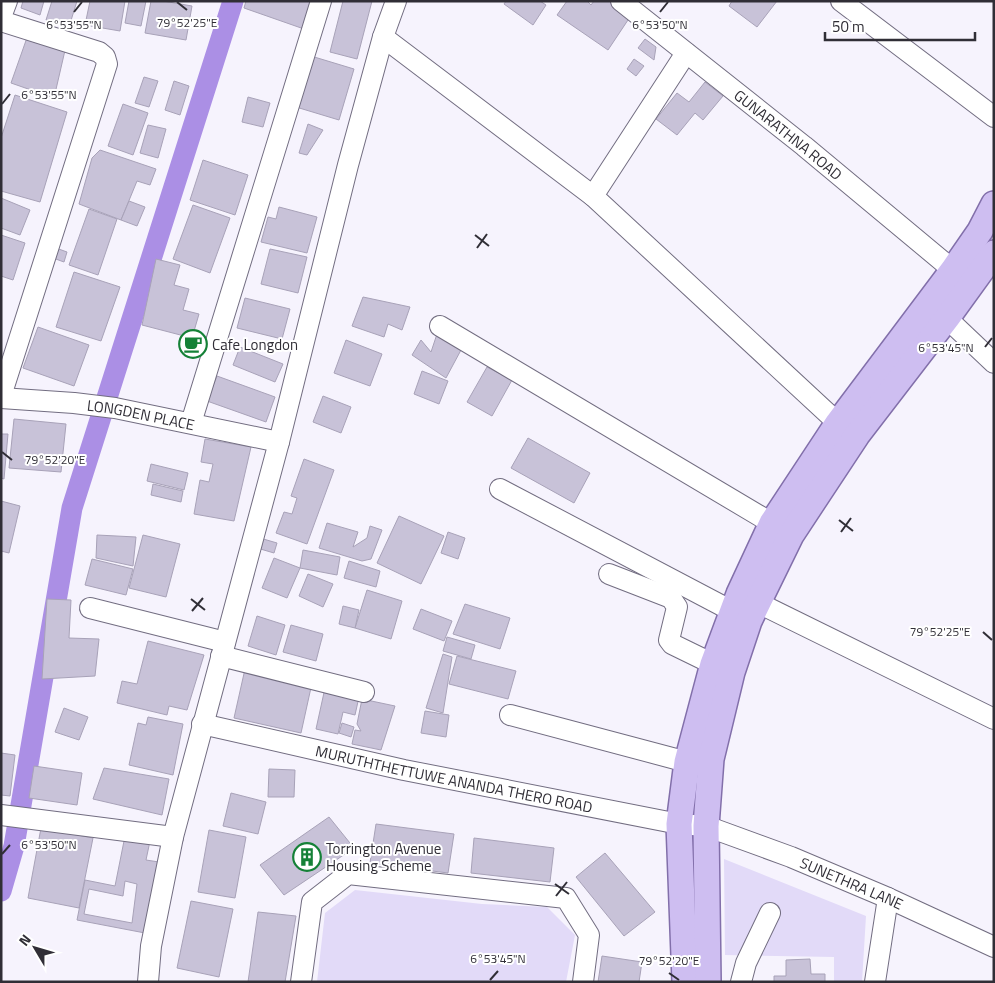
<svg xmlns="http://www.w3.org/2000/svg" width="995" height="983" font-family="'Titillium Web',sans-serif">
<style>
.green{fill:#e2daf8}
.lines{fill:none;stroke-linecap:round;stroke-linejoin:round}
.canal{stroke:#ab8fe5;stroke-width:21}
.building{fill:#c8c2d8;stroke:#a8a2b8;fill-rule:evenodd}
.minor-casing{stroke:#726d81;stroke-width:22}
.major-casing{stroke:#826faa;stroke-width:28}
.minor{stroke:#fff;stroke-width:20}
.major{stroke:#cebef1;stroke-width:25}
.ticks{fill:none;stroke:#302e36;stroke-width:2}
.labels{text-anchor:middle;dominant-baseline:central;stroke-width:4;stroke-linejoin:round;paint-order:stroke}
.street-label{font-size:15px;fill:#302e36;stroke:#fff}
.poi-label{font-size:15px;fill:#302e36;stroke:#fff;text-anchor:start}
.ticks-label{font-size:12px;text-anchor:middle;fill:#302e36;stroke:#fff;stroke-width:4;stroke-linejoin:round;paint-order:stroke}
</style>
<rect width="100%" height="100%" fill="#f6f3fd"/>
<g class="green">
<path d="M724,859L866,916L862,982H834V957L725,955Z"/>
<path d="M355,890L482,904L547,907L575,935L566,982H317L325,913Z"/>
</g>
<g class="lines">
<path class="canal" d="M1,891L14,846L72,508L233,1"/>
</g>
<g class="building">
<path d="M23,1H44L40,15L21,8Z"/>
<path d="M52,1H77L69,27L46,20Z"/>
<path d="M90,1H125L120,31L85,25Z"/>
<path d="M129,1H146L141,26L125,23Z"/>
<path d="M151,1H163L192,6L186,40L145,33Z"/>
<path d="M246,1H311L304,29L244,8Z"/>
<path d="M343,1H372L357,59L330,52Z"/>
<path d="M506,1H540L546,5L533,25L504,4Z"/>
<path d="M567,1H587L591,5L594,1H617L632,14L608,50L557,15Z"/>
<path d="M732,1H777L757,27L729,6Z"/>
<path d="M29,32L66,46L54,98L11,83Z"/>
<path d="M645,39L656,47L654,60L638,48Z"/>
<path d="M311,56L354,69L339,120L296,107Z"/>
<path d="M634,59L644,66L636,76L627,69Z"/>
<path d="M144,77L158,81L149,107L135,103Z"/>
<path d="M174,81L189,86L180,115L165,110Z"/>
<path d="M705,82L723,96L703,120L695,113L677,135L656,119L677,93L689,102Z"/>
<path d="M15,95L67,112L40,202L1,191V138Z"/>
<path d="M248,97L270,103L263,127L242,122Z"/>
<path d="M123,104L148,113L133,155L108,146Z"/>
<path d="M308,124L323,130L307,155L299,153Z"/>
<path d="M148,125L166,129L158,158L140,153Z"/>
<path d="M100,150L156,169L150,185L137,181L121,220L79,204L92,158Z"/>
<path d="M203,160L248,175L235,215L190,200Z"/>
<path d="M1,198L30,210L20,235L1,228Z"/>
<path d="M129,201L145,207L137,226L121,220Z"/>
<path d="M193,205L230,218L210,273L173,259Z"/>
<path d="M279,207L317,217L307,253L261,242L268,217L276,219Z"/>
<path d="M89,209L117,219L98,275L69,265Z"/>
<path d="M1,235L25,243L13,280L1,276Z"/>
<path d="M56,248L67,252L64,262L53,258Z"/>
<path d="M270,249L307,257L298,293L261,284Z"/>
<path d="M156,259L180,265L174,285L189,289L183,310L199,314L192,338L142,325Z"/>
<path d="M74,272L120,287L101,341L56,327Z"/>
<path d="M363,297L410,307L402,330L388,324L384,337L352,326Z"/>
<path d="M245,298L290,309L282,339L237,328Z"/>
<path d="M38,327L89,345L74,386L23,368Z"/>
<path d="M437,334L461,350L446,378L412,355L421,340L431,352Z"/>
<path d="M346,340L382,354L370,386L334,373Z"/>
<path d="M240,347L283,364L275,382L233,365Z"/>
<path d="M487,367L512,380L492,416L467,402Z"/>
<path d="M422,371L448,381L439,404L414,394Z"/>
<path d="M217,376L275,397L266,422L207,401Z"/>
<path d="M323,396L351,407L341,433L313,422Z"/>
<path d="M14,419L66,424L61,472L9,468Z"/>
<path d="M1,434H8L4,479L1,478Z"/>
<path d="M528,438L590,473L574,503L511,468Z"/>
<path d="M205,439L251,447L234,521L194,514L200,480L209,482L213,464L201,462Z"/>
<path d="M304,459L334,470L307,544L276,533L284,512L292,514L297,498L291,496Z"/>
<path d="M151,464L188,473L184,490L147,481Z"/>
<path d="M153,484L183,491L181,502L151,495Z"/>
<path d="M1,501L20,506L9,553L1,551Z"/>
<path d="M399,516L444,536L421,584L377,563Z"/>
<path d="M327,523L358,532L353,547L367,538L370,526L382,530L371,559L362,561L319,548Z"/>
<path d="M448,532L465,538L458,559L441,553Z"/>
<path d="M97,535L136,537L133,566L96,558Z"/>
<path d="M143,535L180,544L166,597L129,588Z"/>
<path d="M260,538L277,543L274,553L257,548Z"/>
<path d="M303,550L340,557L337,575L300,568Z"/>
<path d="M274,558L300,568L287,598L262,588Z"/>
<path d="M92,559L133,569L126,595L85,585Z"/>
<path d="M349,561L380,571L376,587L344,578Z"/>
<path d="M308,574L333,584L323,607L299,596Z"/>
<path d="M367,590L402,601L391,639L355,628Z"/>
<path d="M47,599L71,600L69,638L99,639L95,676L42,679Z"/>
<path d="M465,604L510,618L500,649L453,634Z"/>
<path d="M343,606L359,610L355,628L339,624Z"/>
<path d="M421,609L452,621L444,641L413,629Z"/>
<path d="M257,616L285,625L276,655L248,646Z"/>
<path d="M291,625L323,634L316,661L283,652Z"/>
<path d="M447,637L475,645L471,659L443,651Z"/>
<path d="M148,641L204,655L187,710L169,706L167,715L117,703L122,681L137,684Z"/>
<path d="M443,654L452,657L443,713L426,708Z"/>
<path d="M457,656L516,671L508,699L449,684Z"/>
<path d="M245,669L312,683L301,733L234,718Z"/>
<path d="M325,688L359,697L355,715L343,712L338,734L316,729Z"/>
<path d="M362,699L395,706L381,750L352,744L355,730L361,731L357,724Z"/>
<path d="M64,708L88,717L79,740L55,732Z"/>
<path d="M425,711L449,715L446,737L421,733Z"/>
<path d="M148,717L183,724L173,775L129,765L138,723L146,725Z"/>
<path d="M342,723L354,727L351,737L339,733Z"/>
<path d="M1,753L15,755L10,796L1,795Z"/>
<path d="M34,766L82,773L77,805L29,798Z"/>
<path d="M104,768L169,779L162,815L93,799Z"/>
<path d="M269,769L295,770L294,797H268Z"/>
<path d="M231,793L266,802L258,834L223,826Z"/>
<path d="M329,817L354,848L284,895L260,865Z"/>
<path d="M376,824L454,834L448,873L370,863Z"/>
<path d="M41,828L93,838L79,908L28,898Z"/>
<path d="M209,830L246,837L235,898L198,892Z"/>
<path d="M125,836L150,841L146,860L159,862L145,933L77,920L85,880L115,886ZM125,881L137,884L132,923L84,914L89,889L123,896Z"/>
<path d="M474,838L554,848L550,882L471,873Z"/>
<path d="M605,853L655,912L624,936L576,877Z"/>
<path d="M191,901L233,909L219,977L177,968Z"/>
<path d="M258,912L296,916L285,982H248Z"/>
<path d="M602,956L642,962L639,982H598Z"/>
<path d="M810,959L811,974H825V982H774V976H786V960Z"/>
</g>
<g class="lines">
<defs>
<g id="minor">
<path id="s1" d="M621,1L804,146L953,270"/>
<path d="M841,1L994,117"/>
<path d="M1,17L7,1"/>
<path d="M1,21L99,52L105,57L107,64L1,396"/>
<path d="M383,37L593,196L838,423"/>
<path d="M593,196L686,53"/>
<path d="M937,309L994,363"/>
<path d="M440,326L785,531"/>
<path id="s2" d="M1,398L74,403L115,408L279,442"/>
<path d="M191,423L321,1"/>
<path d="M500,489L732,611"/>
<path d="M609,574L671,598L677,607L669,640L672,644L713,664"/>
<path d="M744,596L994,719"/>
<path d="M90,608L225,642"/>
<path d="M221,656L364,692"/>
<path d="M510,715L687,762"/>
<path id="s3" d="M202,724L404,770L679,824L706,826L791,857L888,898L994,947"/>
<path d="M1,815L173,837"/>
<path d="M148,982L151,946L173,837L279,442L348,165L383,37L396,1"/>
<path d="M301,982L312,902L348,874L566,898L589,935L583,982"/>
<path d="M741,982L746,963L770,913"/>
<path d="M875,982L888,898"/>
</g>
<g id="major">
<path d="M685,982L679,824L687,762L713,664L739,594L772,523L838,423L953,270L980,231L994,204"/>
<path d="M708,982L706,826L711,759L732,672L749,621L791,535L857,435L947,318L994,253"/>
</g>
</defs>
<use href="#minor" class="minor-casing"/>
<use href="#major" class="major-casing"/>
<use href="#minor" class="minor"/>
<use href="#major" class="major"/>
</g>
<path class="ticks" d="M177,2L187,10M74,12L82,2M660,12L668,2M2,104L10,94M475,235L489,246M477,248L487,234M985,347L992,338M2,452L12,460M839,520L853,531M841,532L851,518M191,599L205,610M192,611L203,598M983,632L992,640M2,854L10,845M555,884L569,894M556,896L567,882M669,973L679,980M490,980L498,971"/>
<defs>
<symbol id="cafe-ring" viewBox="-11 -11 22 22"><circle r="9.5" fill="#fff" stroke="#158137" stroke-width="1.5"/><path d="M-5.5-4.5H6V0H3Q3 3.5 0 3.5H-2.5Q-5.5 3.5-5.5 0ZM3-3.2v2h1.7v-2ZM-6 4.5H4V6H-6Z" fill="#158137"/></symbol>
<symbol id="building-ring" viewBox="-11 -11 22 22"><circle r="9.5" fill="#fff" stroke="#158137" stroke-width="1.5"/><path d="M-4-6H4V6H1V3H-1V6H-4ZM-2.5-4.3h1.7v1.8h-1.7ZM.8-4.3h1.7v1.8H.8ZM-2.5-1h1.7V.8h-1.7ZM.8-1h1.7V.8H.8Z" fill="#158137"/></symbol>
</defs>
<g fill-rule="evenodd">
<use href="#cafe-ring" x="177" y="328" width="32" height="32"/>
<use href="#building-ring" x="291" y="841" width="32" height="32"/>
</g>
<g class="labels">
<g class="street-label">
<text stroke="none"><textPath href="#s1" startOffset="214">GUNARATHNA ROAD</textPath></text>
<text stroke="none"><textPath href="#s2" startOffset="141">LONGDEN PLACE</textPath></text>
<text stroke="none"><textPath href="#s3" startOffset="258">MURUTHTHETTUWE ANANDA THERO ROAD</textPath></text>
<text stroke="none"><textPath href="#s3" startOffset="671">SUNETHRA LANE</textPath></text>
</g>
<g class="poi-label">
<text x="212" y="344">Cafe Longdon</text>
<text x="326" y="848">Torrington Avenue<tspan x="326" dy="17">Housing Scheme</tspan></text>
</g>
</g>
<g class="ticks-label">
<text x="187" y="27">79°52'25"E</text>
<text x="74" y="29">6°53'55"N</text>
<text x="660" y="29">6°53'50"N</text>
<text x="49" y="99">6°53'55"N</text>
<text x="946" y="352">6°53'45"N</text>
<text x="55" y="464">79°52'20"E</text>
<text x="940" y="636">79°52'25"E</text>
<text x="49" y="849">6°53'50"N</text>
<text x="498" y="963">6°53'45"N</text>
<text x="669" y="965">79°52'20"E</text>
</g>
<rect width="995" height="983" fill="none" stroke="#302e36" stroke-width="5"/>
<g transform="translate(35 948) rotate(308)" stroke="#ffffff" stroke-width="4" paint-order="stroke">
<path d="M0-4L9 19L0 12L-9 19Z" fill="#302e36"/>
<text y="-8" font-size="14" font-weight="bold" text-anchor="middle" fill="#302e36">N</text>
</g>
<path d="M825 32v8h150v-8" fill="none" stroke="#302e36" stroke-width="2.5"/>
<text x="832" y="32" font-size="15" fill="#302e36" stroke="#ffffff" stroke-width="4" paint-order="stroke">50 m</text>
</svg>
